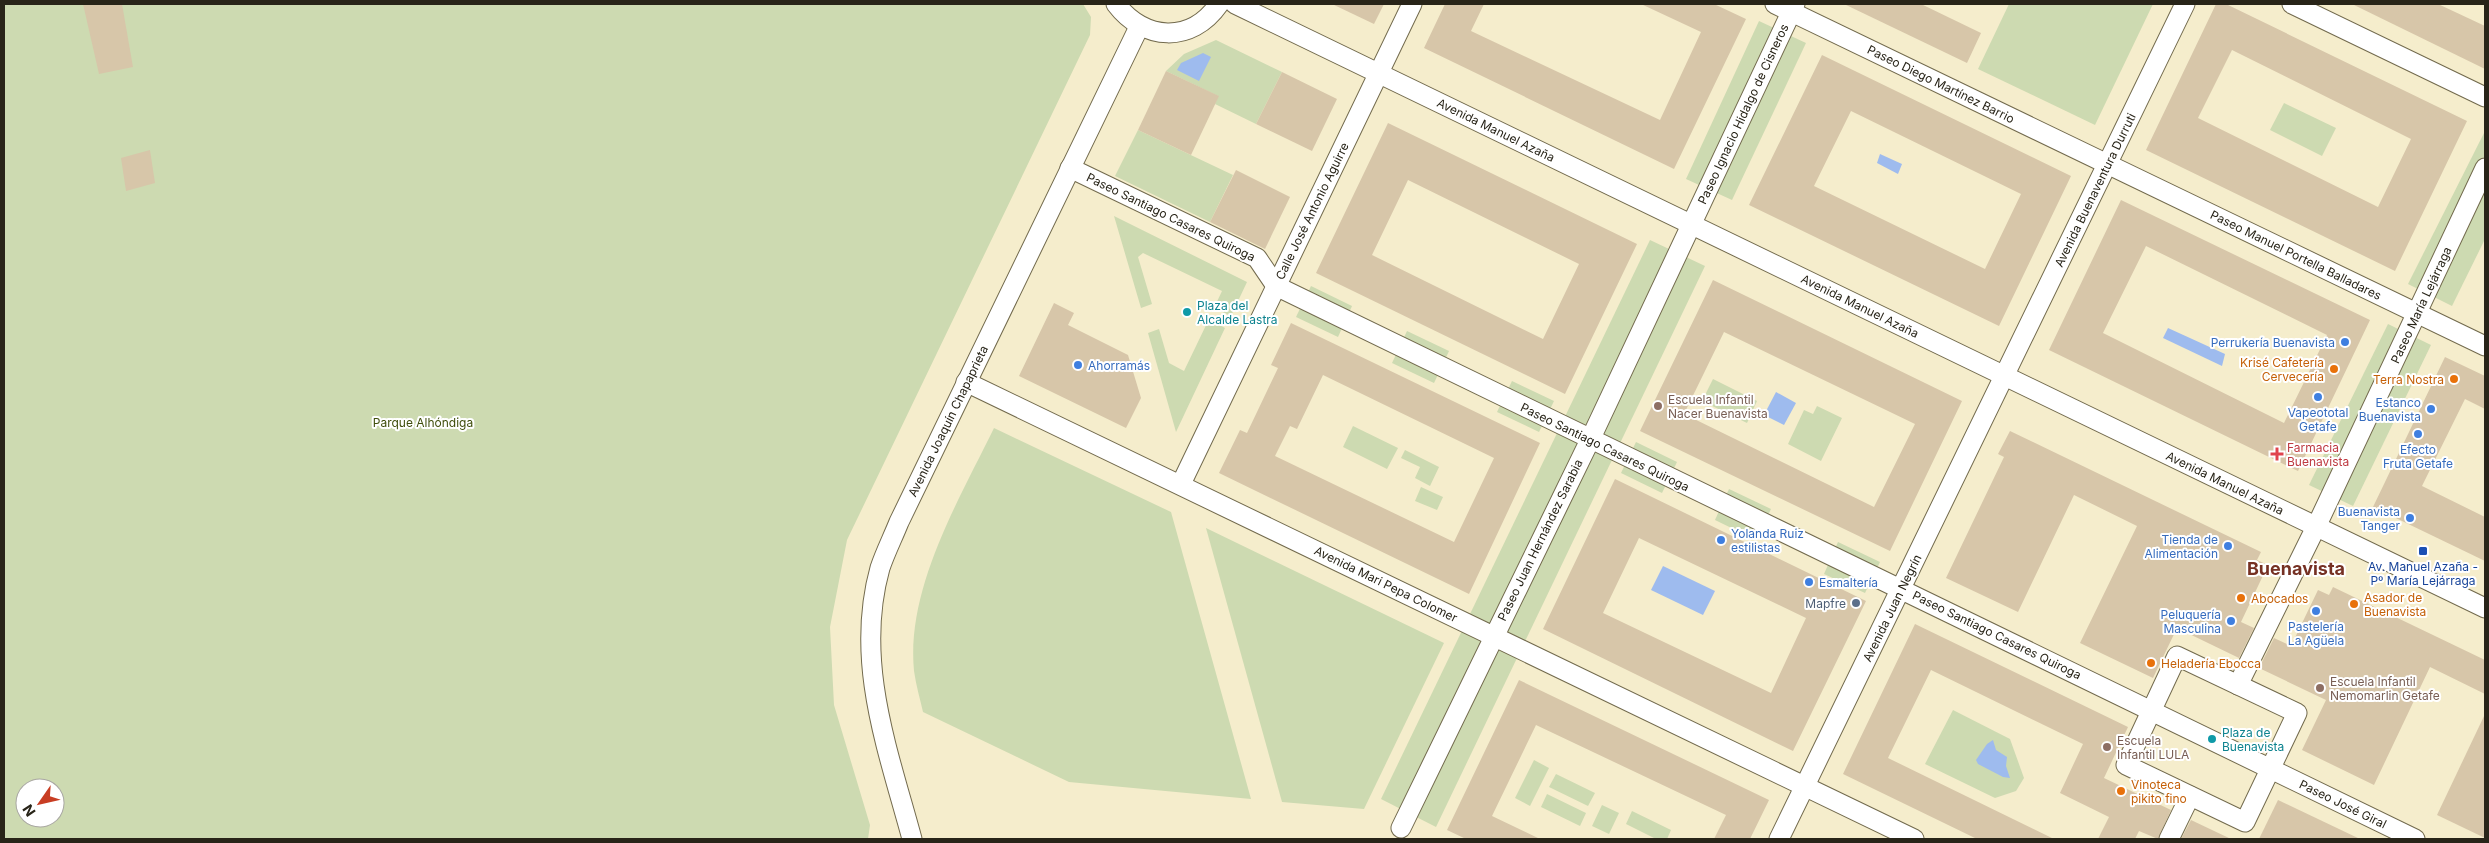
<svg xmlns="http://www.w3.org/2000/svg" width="2489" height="843" font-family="Inter,sans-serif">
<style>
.green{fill:#cddab1;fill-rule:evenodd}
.water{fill:#9ebbee}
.building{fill:#d7c6a9;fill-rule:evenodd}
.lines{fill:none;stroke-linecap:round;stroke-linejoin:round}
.minor-casing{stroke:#726a4d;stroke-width:21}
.minor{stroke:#fff;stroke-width:19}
.culture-dot{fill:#0f9aa8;stroke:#fff;stroke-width:2}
.shop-dot{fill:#3f7fe0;stroke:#fff;stroke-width:2}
.food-dot{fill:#e8710a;stroke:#fff;stroke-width:2}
.education-dot{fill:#8d6e63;stroke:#fff;stroke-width:2}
.health-dot{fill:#e0444e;stroke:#fff;stroke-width:2}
.transit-dot{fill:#1a4fb4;stroke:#fff;stroke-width:2}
.service-dot{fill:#5c6f8a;stroke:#fff;stroke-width:2}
.labels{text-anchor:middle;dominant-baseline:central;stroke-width:4;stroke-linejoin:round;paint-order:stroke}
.street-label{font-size:12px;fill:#282418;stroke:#fff}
.culture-label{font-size:12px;fill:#0d838f;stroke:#fff;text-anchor:start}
.shop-label{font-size:12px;fill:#366cbe;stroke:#fff;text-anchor:end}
.food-label{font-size:12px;fill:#c56008;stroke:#fff;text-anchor:start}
.education-label{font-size:12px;fill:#785e54;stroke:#fff;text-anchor:start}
.park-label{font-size:12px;fill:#3f4d0b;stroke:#fff}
.health-label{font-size:12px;fill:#be3a42;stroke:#fff;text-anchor:start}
.transit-label{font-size:12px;fill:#164399;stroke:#fff}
.service-label{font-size:12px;fill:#4e5e75;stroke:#fff;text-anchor:end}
.district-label{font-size:18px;font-weight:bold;fill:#753023;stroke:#fff}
</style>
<rect width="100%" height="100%" fill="#f5edcc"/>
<g class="green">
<path d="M4,4H1083L1091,17L1090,35L847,540L830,627L834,705L870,825L868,839H4ZM25,788H55V818H25Z"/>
<path d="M2009,4H2153L2095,125L1978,69Z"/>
<path d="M1759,21L1806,43L1732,200L1686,179Z"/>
<path d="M1216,40L1282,72L1256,124L1215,104L1218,96L1166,71L1184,54Z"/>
<path d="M2284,103L2336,128L2322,156L2270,130Z"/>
<path d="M1138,130L1233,175L1210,222L1115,176Z"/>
<path d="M2485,131V239L2452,306L2408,284Z"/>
<path d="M1114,216L1247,282L1231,316L1214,308L1222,291L1143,253L1138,257L1152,304L1141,308Z"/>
<path d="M1650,240L1705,266L1436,827L1381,799Z"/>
<path d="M1311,286L1352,306L1338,337L1296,317Z"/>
<path d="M1209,319L1225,328L1176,432L1148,333L1159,329L1169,363L1184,371Z"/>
<path d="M2388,324L2431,345L2353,506L2309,485Z"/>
<path d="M1407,331L1449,351L1434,383L1392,363Z"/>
<path d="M1713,379L1757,401L1747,423L1702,401Z"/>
<path d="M1512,381L1554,401L1539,432L1497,412Z"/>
<path d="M1817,406L1842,418L1821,461L1788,444L1804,410L1813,414Z"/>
<path d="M1353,426L1398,448L1387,469L1343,447Z"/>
<path d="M994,428L1171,512L1251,799L1069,782L923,712C920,699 916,685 914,671C906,588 959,500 994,428Z"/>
<path d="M1636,442L1677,462L1662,493L1621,473Z"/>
<path d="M1405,450L1439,467L1430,486L1415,478L1420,467L1401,458Z"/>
<path d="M1421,487L1443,497L1437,510L1415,501Z"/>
<path d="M1729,489L1771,509L1756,540L1715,520Z"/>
<path d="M1206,528L1444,643L1364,809L1282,802Z"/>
<path d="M1838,542L1880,562L1865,593L1824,574Z"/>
<path d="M1953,710L2010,739L2024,778L2016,791L1995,798L1925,764Z"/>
<path d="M1534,760L1549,768L1530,806L1515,798Z"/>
<path d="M1556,774L1595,793L1588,806L1549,787Z"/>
<path d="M1547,794L1586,813L1580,826L1541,807Z"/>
<path d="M1602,805L1619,813L1609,834L1592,826Z"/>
<path d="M1632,811L1671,830L1667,839H1656L1626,824Z"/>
</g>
<g class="water">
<path d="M1203,53L1211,57L1199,81L1177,70L1181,63Z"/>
<path d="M1880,154L1902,164L1898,174L1877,163Z"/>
<path d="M2168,328L2225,354L2222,366L2163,338Z"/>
<path d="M1776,392L1796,403L1784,425L1764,415Z"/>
<path d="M1663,566L1715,591L1703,615L1651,590Z"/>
<path d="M1993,740L1996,750L2007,757L2006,766L2010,778L2003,777L1978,764L1976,760L1987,744Z"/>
</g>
<g class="building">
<path d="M83,4H122L133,67L99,74Z"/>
<path d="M1332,4H1384L1374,24Z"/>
<path d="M1445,4H1484L1471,31L1660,120L1701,32L1641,4H1714L1746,19L1674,169L1424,48Z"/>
<path d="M1844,4H1921L1981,33L1967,63Z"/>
<path d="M2216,4H2226L2467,121L2395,271L2146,150ZM2232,50L2411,139L2378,207L2198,118Z"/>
<path d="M2352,4H2438L2485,26V69Z"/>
<path d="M1822,55L2071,176L1999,326L1749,205ZM1851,111L2021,194L1985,269L1814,186Z"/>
<path d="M1166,71L1219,96L1191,155L1138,130Z"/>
<path d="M1282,72L1337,99L1312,151L1256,124Z"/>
<path d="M1388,123L1637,244L1565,394L1316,273ZM1408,180L1579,264L1543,339L1372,255Z"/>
<path d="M150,150L155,183L126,191L121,158Z"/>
<path d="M1236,170L1290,197L1265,249L1210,222Z"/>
<path d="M2121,200L2370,320L2298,471L2049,350ZM2146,246L2327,335L2284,423L2103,333Z"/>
<path d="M1713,280L1962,401L1890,551L1640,431ZM1724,332L1915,424L1874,507L1684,414Z"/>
<path d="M1054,303L1074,313L1068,325L1128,355L1141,398L1126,428L1019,376Z"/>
<path d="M1291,323L1540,443L1469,594L1219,473L1240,430L1247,433L1278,368L1271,365ZM1323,375L1494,458L1454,542L1275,456L1290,426L1297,429Z"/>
<path d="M2445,357L2485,376V409L2465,399L2422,486L2485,517V561L2373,507Z"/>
<path d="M2010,431L2261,552L2257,560L2268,565L2241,622L2254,628L2239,658L2177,628L2153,678L2080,643L2137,526L2074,495L2018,612L1946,578L2004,457L1998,454Z"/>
<path d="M1615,479L1866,601L1793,751L1543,629ZM1639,538L1806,618L1771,693L1603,613Z"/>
<path d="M2333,587L2485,660V694L2430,667L2374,785L2302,750L2326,700L2259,668L2274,638L2291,646L2318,590L2329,595Z"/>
<path d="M1915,624L2128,727L2104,778L2171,810L2158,839L2139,831L2135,839H2098L2109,817L2060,793L2083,744L1931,670L1888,758L2054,839H1977L1843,774Z"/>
<path d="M1519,680L1769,800L1750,839H1714L1726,815L1536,725L1492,816L1540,839H1466L1447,830Z"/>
<path d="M2485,714V838L2437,815Z"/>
<path d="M2278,800L2360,839H2259Z"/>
<path d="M2191,820L2231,839H2181Z"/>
</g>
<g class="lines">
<defs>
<g id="minor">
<path d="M1116,4C1144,41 1191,44 1219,4"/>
<path d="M1235,4L2485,608"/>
<path d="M1775,4L2485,346"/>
<path d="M2292,4L2485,97"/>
<path d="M1070,168L1257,258L1276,286L2415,839"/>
<path d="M966,382L1914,839"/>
<path d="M1181,484L1412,4"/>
<path d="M2177,656L2297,713L2245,822L2126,765Z"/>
<path d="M2238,685L2316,527L2485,168"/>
<path d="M1401,828L1590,440L1795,4"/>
<path d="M912,839C888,750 854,661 880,568C885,553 893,537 899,522L1139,27"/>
<path d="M1779,839L2185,4"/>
<path d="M2169,839L2190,796"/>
</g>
</defs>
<use href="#minor" class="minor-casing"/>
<use href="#minor" class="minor"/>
</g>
<g class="culture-dot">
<circle cx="1187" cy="312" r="5"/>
<circle cx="2212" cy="739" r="5"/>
</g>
<g class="shop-dot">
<circle cx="2345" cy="342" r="5"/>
<circle cx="1078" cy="365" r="5"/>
<circle cx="2318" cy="397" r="5"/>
<circle cx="2431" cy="409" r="5"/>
<circle cx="2418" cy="434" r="5"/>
<circle cx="2410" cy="518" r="5"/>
<circle cx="1721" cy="540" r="5"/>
<circle cx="2228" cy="546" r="5"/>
<circle cx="1809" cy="582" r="5"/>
<circle cx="2316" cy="611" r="5"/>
<circle cx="2231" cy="621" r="5"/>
</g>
<g class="food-dot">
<circle cx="2334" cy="369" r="5"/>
<circle cx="2454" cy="379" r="5"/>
<circle cx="2241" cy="598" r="5"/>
<circle cx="2354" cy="604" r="5"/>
<circle cx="2151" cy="663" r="5"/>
<circle cx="2121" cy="791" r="5"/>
</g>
<g class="education-dot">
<circle cx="1658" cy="406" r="5"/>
<circle cx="2320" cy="688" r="5"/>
<circle cx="2107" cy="747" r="5"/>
</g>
<path class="health-dot" d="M2274.5 446.5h5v5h5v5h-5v5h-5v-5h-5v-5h5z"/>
<rect class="transit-dot" x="2418" y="546" width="10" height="10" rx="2.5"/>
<circle class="service-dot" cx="1856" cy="603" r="5"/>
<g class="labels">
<g class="street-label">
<text transform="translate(1941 84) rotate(26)">Paseo Diego Martínez Barrio</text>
<text transform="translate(1743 114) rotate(-65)">Paseo Ignacio Hidalgo de Cisneros</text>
<text transform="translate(1496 130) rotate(26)">Avenida Manuel Azaña</text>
<text transform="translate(2095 190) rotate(-64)">Avenida Buenaventura Durruti</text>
<text transform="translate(1312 211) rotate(-64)">Calle José Antonio Aguirre</text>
<text transform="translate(1171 217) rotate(26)">Paseo Santiago Casares Quiroga</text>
<text transform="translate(2296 255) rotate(26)">Paseo Manuel Portella Balladares</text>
<text transform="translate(2421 305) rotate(-65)">Paseo María Lejárraga</text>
<text transform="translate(1860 306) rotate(26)">Avenida Manuel Azaña</text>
<text transform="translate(948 421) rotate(-64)">Avenida Joaquín Chapaprieta</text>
<text transform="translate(1605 447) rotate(26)">Paseo Santiago Casares Quiroga</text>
<text transform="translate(2225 483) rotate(26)">Avenida Manuel Azaña</text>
<text transform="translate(1540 540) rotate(-64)">Paseo Juan Hernández Sarabia</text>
<text transform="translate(1386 584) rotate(26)">Avenida Mari Pepa Colomer</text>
<text transform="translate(1892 608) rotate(-64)">Avenida Juan Negrín</text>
<text transform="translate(1997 635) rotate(26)">Paseo Santiago Casares Quiroga</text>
<text transform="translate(2343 804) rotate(26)">Paseo José Giral</text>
</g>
<g class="culture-label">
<text x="1197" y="305">Plaza del<tspan x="1197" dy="14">Alcalde Lastra</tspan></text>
<text x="2222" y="732">Plaza de<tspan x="2222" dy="14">Buenavista</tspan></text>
</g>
<g class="shop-label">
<text x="2335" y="342">Perrukería Buenavista</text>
<text x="1088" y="365" text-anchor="start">Ahorramás</text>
<text x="2421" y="402">Estanco<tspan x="2421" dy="14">Buenavista</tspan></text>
<text x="2318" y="412" text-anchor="middle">Vapeototal<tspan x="2318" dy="14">Getafe</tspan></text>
<text x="2418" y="449" text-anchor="middle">Efecto<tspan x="2418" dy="14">Fruta Getafe</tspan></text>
<text x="2400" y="511">Buenavista<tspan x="2400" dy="14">Tanger</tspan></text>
<text x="1731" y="533" text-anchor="start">Yolanda Ruiz<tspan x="1731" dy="14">estilistas</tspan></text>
<text x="2218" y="539">Tienda de<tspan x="2218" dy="14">Alimentación</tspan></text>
<text x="1819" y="582" text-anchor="start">Esmaltería</text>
<text x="2221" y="614">Peluquería<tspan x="2221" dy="14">Masculina</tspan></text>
<text x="2316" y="626" text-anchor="middle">Pastelería<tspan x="2316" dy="14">La Agüela</tspan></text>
</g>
<g class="food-label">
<text x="2324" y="362" text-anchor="end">Krisé Cafetería<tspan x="2324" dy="14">Cervecería</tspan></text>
<text x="2444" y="379" text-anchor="end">Terra Nostra</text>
<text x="2364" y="597">Asador de<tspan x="2364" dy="14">Buenavista</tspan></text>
<text x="2251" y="598">Abocados</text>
<text x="2161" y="663">Heladería Ebocca</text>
<text x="2131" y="784">Vinoteca<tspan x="2131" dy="14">pikito fino</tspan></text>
</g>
<g class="education-label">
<text x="1668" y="399">Escuela Infantil<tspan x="1668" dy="14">Nacer Buenavista</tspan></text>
<text x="2330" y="681">Escuela Infantil<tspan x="2330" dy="14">Nemomarlin Getafe</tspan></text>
<text x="2117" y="740">Escuela<tspan x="2117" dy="14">Infantil LULA</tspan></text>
</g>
<g class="park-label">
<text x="423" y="422">Parque Alhóndiga</text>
</g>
<g class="health-label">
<text x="2287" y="447">Farmacia<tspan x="2287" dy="14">Buenavista</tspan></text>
</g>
<g class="transit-label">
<text x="2423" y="566">Av. Manuel Azaña -<tspan x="2423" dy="14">Pº María Lejárraga</tspan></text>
</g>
<g class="service-label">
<text x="1846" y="603">Mapfre</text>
</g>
<g class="district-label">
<text x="2296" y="568">Buenavista</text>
</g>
</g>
<rect width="2489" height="843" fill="none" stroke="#282418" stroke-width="10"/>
<g transform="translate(40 803) rotate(236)"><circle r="24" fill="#ffffff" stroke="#a9a7a3"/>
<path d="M0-4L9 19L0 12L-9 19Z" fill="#c83d23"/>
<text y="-8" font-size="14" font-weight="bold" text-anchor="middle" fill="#282418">N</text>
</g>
</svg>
